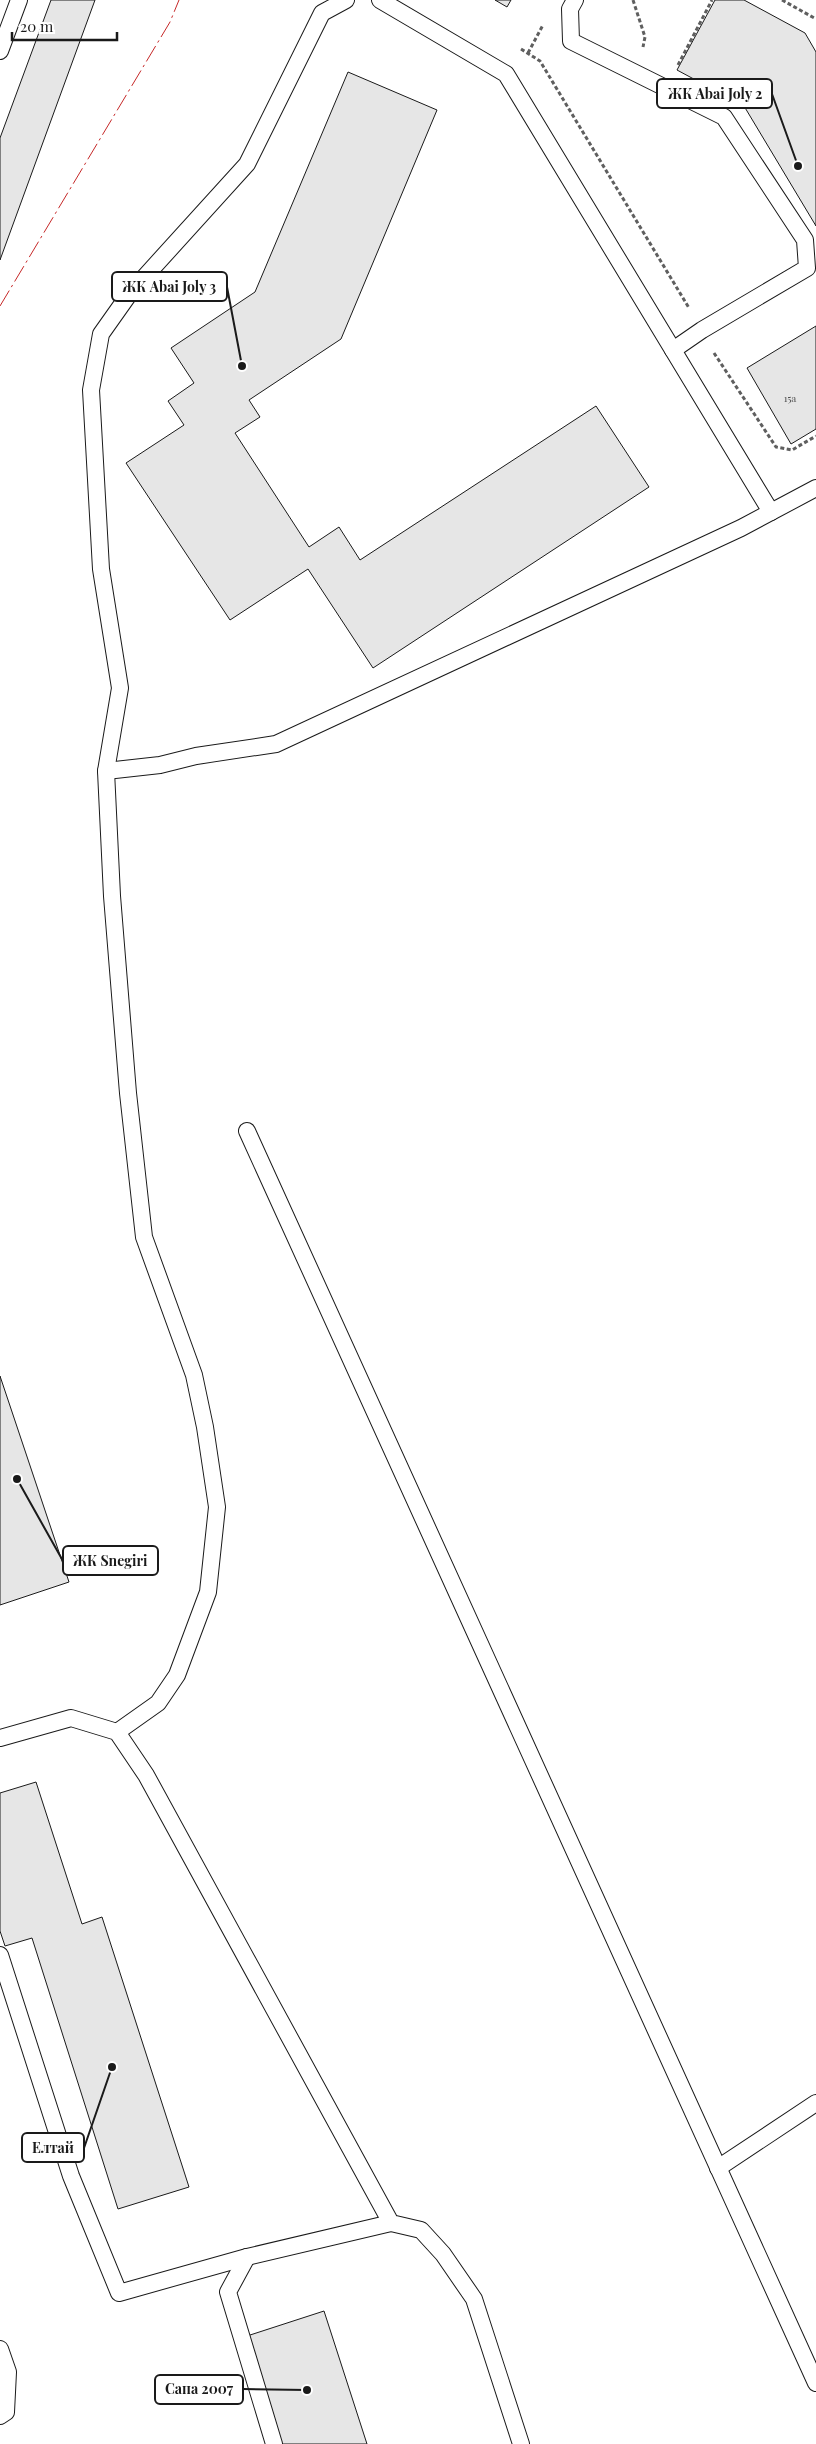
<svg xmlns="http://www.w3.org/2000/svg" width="816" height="2444" font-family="'Playfair Display',serif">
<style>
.building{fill:#e6e6e6;stroke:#1a1a1a}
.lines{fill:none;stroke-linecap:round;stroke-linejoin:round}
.lane-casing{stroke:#1a1a1a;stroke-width:18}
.path{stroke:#5f5f5f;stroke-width:3;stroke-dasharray:4 2.5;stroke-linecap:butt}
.lane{stroke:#fff;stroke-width:16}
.power{stroke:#c62828;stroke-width:1;stroke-dasharray:18 4 2.5 4;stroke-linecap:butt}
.labels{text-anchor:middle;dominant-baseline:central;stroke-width:4;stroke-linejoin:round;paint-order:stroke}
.number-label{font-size:10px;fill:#4d4d4d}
.leader{fill:none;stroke:#1a1a1a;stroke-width:2}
.callout-dot{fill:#1a1a1a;stroke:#fff;stroke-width:2}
.callout{fill:#fff;stroke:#1a1a1a;stroke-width:2}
.callout-label{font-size:14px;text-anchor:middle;font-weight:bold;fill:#1a1a1a}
</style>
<rect width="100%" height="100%" fill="#fff"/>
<g class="building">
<path d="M51,0H95L0,260V138Z"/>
<path d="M495,0H511L507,7Z"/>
<path d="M715,0H744L805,33L816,52V226L744,106L677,70Z"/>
<path d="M348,72L437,110L341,339L249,400L260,417L235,433L309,547L339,527L360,560L596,406L649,487L373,668L308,569L230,620L126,463L184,425L168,401L194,383L171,348L255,292Z"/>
<path d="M816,326V429L791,444L747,368Z"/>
<path d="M0,1376L69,1582L0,1605Z"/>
<path d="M36,1782L82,1924L102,1917L189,2187L118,2209L32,1938L5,1946L0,1931V1793Z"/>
<path d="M324,2311L367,2444H282L247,2336Z"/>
</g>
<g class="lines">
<defs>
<g id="lane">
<path d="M380,0L506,74L771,512"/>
<path d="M575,0L570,9L571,41L724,117L805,240L807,268L702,330L673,350"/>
<path d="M0,51L19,0"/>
<path d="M106,771L160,765L196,756L276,744L741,528L816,488"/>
<path d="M247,1131L816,2383"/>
<path d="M117,1732L158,1703L177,1675L208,1592L217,1507L205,1427L194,1375L144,1237L128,1093L112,896L106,771L120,688L101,569L91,390L101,334L130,293L247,164L322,13L346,0"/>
<path d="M0,1738L71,1718L117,1732L146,1775L391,2223L421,2230L443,2254L474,2299L521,2444"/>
<path d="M0,1955L71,2176L119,2293L247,2257L391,2223"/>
<path d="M718,2168L816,2103"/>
<path d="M247,2257L228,2292L274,2444"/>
<path d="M0,2349L8,2372L6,2412L0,2416"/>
</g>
</defs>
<use href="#lane" class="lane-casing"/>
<g class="path">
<path d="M633,0L645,37L643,47"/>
<path d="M782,0L816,19"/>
<path d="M521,49L540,61L689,308"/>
<path d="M528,53L543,25"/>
<path d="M678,65L712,0"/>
<path d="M714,353L776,447L792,450L816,436"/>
</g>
<use href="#lane" class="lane"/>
<path class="power" d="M0,306L170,22L179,0"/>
</g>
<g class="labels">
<g class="number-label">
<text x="790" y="398">15а</text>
</g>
</g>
<path class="leader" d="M798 166L772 94M242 366L227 287M17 1479L63 1561M112 2067L84 2148M307 2390L243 2389"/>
<g class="callout-dot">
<circle cx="798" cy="166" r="5"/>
<circle cx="242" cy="366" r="5"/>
<circle cx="17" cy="1479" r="5"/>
<circle cx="112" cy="2067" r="5"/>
<circle cx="307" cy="2390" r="5"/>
</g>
<g class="callout">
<rect x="657" y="79" width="115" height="29" rx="5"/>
<rect x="112" y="272" width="115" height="29" rx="5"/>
<rect x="63" y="1546" width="95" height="29" rx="5"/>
<rect x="22" y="2133" width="62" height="29" rx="5"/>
<rect x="155" y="2375" width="88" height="29" rx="5"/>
</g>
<g class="callout-label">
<text x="715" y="99">ЖК Abai Joly 2</text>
<text x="169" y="292">ЖК Abai Joly 3</text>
<text x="110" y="1566">ЖК Snegiri</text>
<text x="53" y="2153">Елтай</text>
<text x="199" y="2394">Сапа 2007</text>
</g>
<path d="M12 32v8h105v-8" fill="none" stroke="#1a1a1a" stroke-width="2.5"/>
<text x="20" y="32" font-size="15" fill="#1a1a1a" stroke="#ffffff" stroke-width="4" paint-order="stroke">20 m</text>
</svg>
